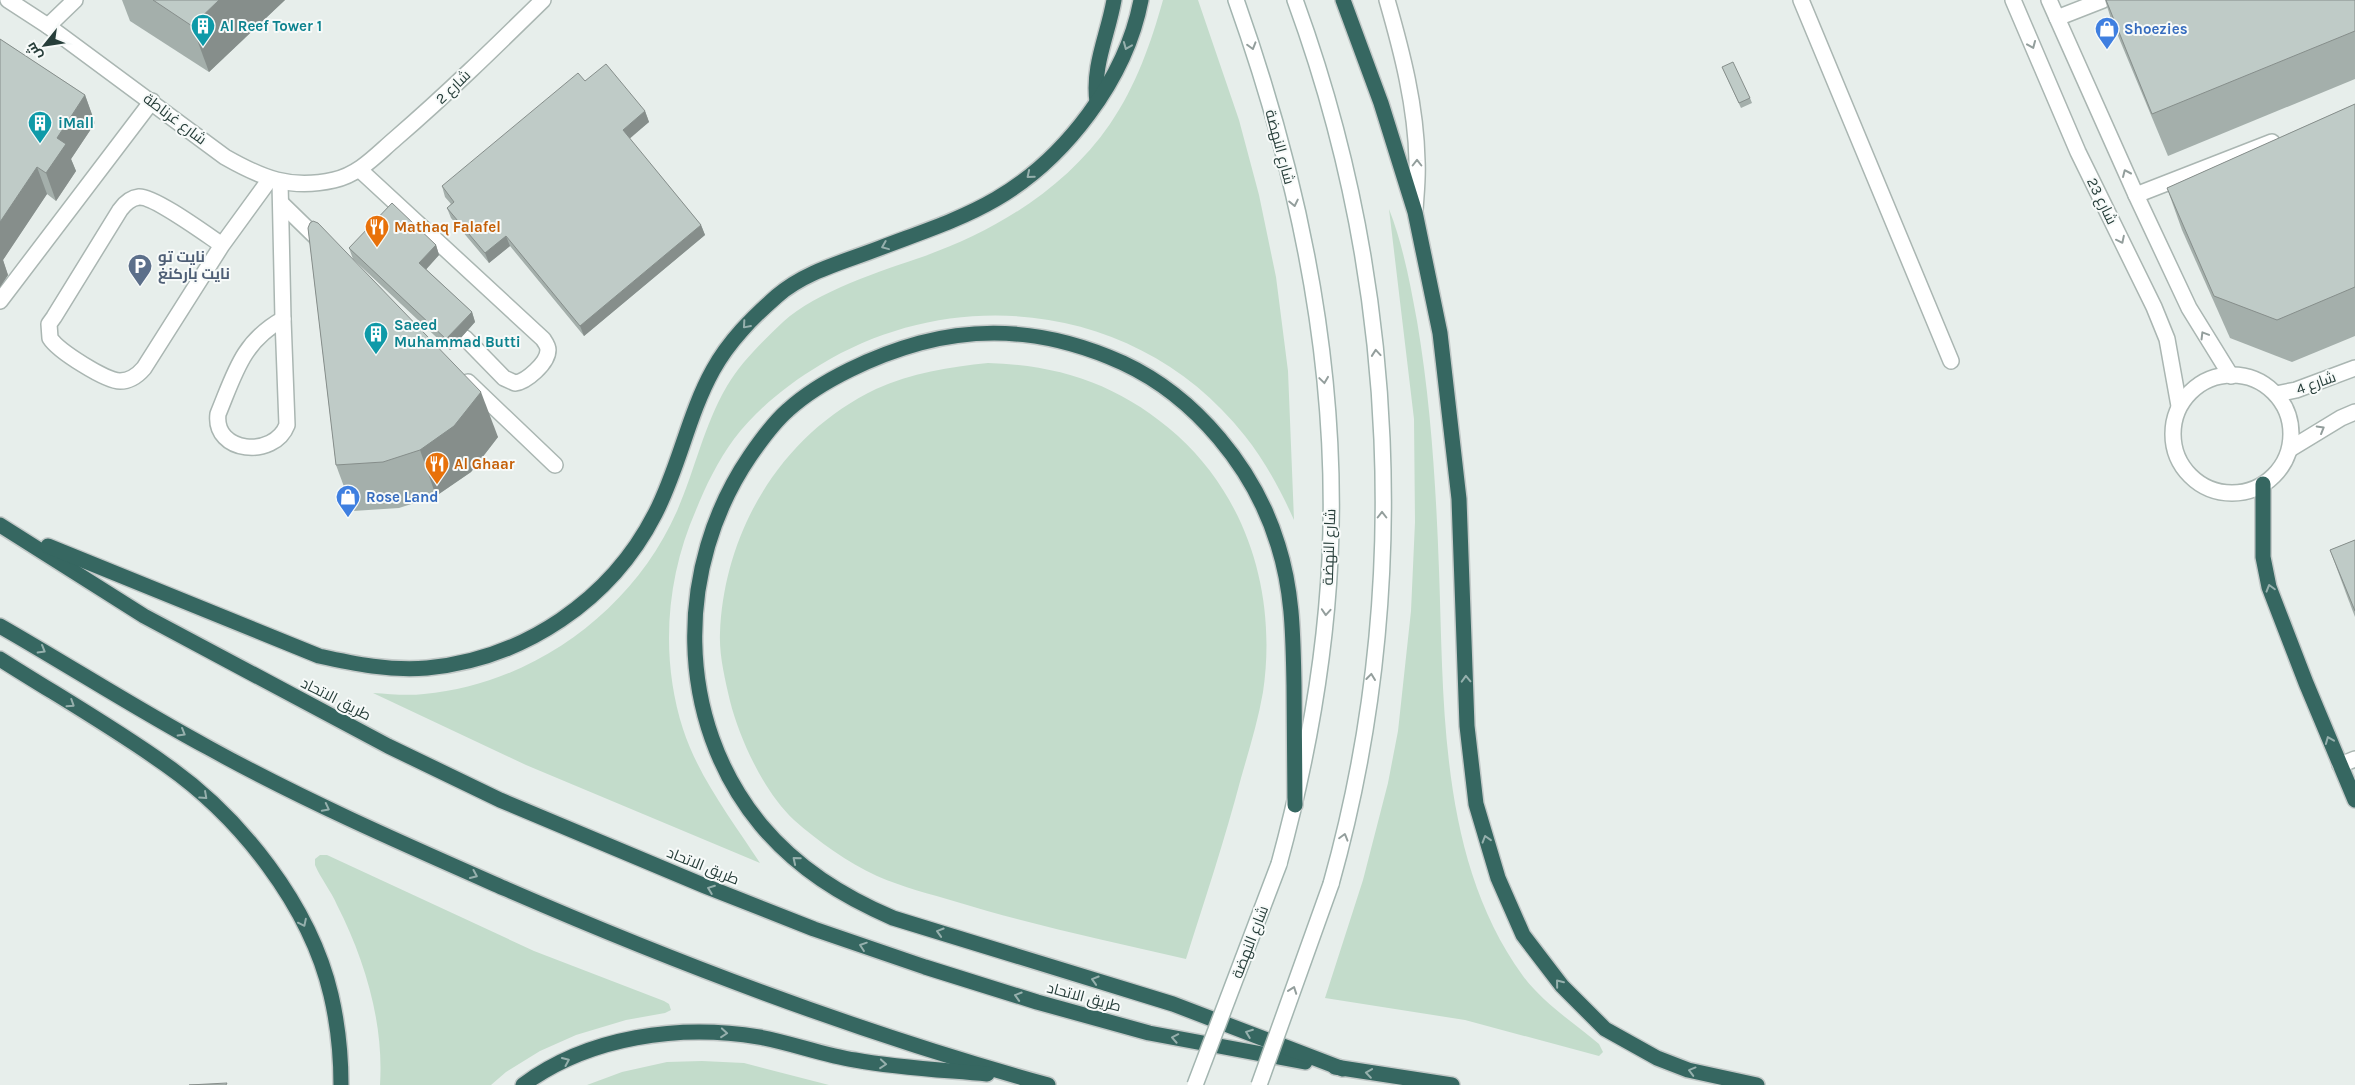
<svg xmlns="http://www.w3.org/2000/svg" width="2355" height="1085" font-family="Karla,Cairo,sans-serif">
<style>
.green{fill:#c3dccb}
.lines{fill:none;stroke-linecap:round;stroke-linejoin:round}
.service-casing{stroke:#aab6b2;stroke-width:18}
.minor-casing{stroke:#aab6b2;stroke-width:18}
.secondary-casing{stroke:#a3b5b0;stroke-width:18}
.motorway-casing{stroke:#c3c9c8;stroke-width:18}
.service{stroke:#fff;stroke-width:15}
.minor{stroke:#fff;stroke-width:15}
.secondary{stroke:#fff;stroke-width:15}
.motorway{stroke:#366761;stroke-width:15}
.secondary-bridge-casing{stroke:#a3b5b0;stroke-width:18;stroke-linecap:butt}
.secondary-bridge{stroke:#fff;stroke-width:15}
.wall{fill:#a4afab}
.shaded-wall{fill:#868e8b}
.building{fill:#bfcbc7;stroke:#868e8b}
.oneway{stroke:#939e9c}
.oneway2{stroke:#96b0ad}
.labels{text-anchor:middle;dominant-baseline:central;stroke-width:4;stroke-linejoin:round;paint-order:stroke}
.culture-label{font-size:15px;font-weight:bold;fill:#0d838f;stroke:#f7faf9;text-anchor:start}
.shop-label{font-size:15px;font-weight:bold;fill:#366cbe;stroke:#f7faf9;text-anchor:start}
.street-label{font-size:15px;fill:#273e3a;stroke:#f7faf9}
.food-label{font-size:15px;font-weight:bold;fill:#c56008;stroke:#f7faf9;text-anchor:start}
.service-label{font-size:15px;font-weight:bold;fill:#4e5e75;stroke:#f7faf9;text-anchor:start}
</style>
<rect width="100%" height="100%" fill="#e7eeeb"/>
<g class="green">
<path d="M1163,0H1198L1239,120L1259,195L1276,277L1288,371L1294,520C1281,491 1265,461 1245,436C1143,305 959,280 820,365C788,384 757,409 734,439C718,461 706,485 696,510C666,578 660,657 683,729C699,778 732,820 760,863L526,765L373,693C390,694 407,696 424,694C533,684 633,611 677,511C695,470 704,425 727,386C741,362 763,341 783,322C815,292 883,270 925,256C997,230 1066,188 1110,124C1136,86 1151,43 1163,0Z"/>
<path d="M1389,209C1403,245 1410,283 1417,321C1431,403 1436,487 1439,570C1444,706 1439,860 1523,976C1543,1003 1574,1023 1599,1044L1603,1052L1599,1056L1465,1020L1325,998L1363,880L1388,783L1398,731L1411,611L1415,522L1414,419Z"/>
<path d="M988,363C1062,365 1122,386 1178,436C1249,501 1277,597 1263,692C1258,721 1249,750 1241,778C1225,839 1205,899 1186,959C1109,941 1032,925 957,902C930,894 902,887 877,876C847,862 819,842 794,820C764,792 740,740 730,701C725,679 719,655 720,633C724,530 782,434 876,389C911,373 950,367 988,363Z"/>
<path d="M320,855H327L534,951L664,1001L669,1004L671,1010L665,1013L626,1020L576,1035L540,1051L506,1072L491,1085H380C384,1023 365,960 337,905C331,891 321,879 315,865V859Z"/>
<path d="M702,1061L744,1063L829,1085H587L622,1072L667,1062Z"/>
</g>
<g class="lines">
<defs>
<g id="service">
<path d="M1801,0L1951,361"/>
<path d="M2057,18L2103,0"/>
<path d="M360,170L543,339C545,342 548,346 548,350C548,363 526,382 515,383L504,378L465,338"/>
<path d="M280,182L283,319"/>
<path d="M2136,195L2272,142"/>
<path d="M281,203L321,242"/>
<path d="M222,245C207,235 154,196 139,197C130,198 125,203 120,210L54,317L49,324L50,338C58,351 106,381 120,381C131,381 138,375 144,368L222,245L270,179"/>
<path d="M0,301L152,101"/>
<path d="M283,319L287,425C274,459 213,453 218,414C235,373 242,342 283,319Z"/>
<path d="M468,382L555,465"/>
<path d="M2340,765L2355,759"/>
</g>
<g id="minor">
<path d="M8,0L48,26L225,157C262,178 290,190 334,180C360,174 376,155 396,138C447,94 495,47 543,0"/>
<path d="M1387,0C1402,52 1416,106 1417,161C1418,177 1416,194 1415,210"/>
<path d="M2013,0L2078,152L2154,307L2167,339L2179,406"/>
<path d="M2049,0L2136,195L2189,308L2231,376"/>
<path d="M48,26L75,0"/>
<circle cx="2232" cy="434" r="59"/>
<path d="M2276,394L2296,390L2355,368"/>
<path d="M2290,449L2341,418L2355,412"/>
</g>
<g id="secondary">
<path d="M1236,0C1299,177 1339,370 1330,559C1325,663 1306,765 1279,864"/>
<path d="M1295,0C1398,281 1412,596 1331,884"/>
</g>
<g id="motorway">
<path d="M1343,0L1381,103L1415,212L1440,333L1459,499L1467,726L1476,804L1498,878L1523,935L1562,986L1605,1029L1657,1058L1688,1070L1757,1085"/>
<path d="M1097,102C1092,66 1108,35 1114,0"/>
<path d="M2263,484V557L2269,587L2306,683L2355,800"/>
<path d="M0,525L144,616L388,746L500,800L705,886L814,929L925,967L1037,1002L1149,1033L1305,1062"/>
<path d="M48,546L319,656C355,664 390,671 427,668C524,659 611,600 655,514C679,468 688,415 713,370C729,341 752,318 777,296C806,271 844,262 880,248C919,233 960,220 996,199C1065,159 1126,79 1141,0"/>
<path d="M0,626C70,666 138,710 209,748C305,801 406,845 506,889C683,966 863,1034 1048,1085"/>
<path d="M0,659C55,694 113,727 166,765C240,817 310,905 331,995C338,1025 341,1054 341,1085"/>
<path d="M1295,805C1295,765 1294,725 1294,685C1293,637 1293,592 1278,545C1255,469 1196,397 1123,363C1057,333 991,324 920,343C876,355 821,380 788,410C773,423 761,440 750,456C675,566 674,720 761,825C797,868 842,896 893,918L1173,1004L1343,1069"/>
<path d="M1335,1067L1452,1085"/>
<path d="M523,1085C589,1036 680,1024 759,1037C792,1043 823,1055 855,1060C899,1068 944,1070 987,1074"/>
</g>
</defs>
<use href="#service" class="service-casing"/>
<use href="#minor" class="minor-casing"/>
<use href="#secondary" class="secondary-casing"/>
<use href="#motorway" class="motorway-casing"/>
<use href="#service" class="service"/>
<use href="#minor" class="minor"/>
<use href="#secondary" class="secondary"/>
<use href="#motorway" class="motorway"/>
<defs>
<g id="secondary-bridge">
<path d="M1195,1085L1279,864"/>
<path d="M1259,1085L1331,884"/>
</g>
</defs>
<use href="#secondary-bridge" class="secondary-bridge-casing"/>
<use href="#secondary-bridge" class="secondary-bridge"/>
</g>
<g class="wall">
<path d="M122,0H285L209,72L130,21Z"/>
<path d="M2105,0H2355V79L2168,156L2111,19Z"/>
<path d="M0,39L85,95L95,123L71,159L76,171L56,201L47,194L3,260L8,275L0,287Z"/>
<path d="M1722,67L1750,98L1752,103L1741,108Z"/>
<path d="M585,81L645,111L649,122L629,138L701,225L705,235L584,336L510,246L489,263L451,218L447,208L451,204L445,197L442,186Z"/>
<path d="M2355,104V336L2292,362L2230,338L2182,230L2167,188Z"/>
<path d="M308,228L498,437L471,472L436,496L399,508L353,511L336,465Z"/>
<path d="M436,245L439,255L426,269L472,312L475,322L450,350L353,259L349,248Z"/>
<path d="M2355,540V617L2347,596L2330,550Z"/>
</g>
<g class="shaded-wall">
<path d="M219,0H285L209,72L192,26Z"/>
<path d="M85,95L95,123L71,159L76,171L56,201L46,173L57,138Z"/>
<path d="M645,111L649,122L627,141L623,130Z"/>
<path d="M37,167L47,194L3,260L8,275L0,287V222Z"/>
<path d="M701,225L705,235L584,336L580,326Z"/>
<path d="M506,236L510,246L489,263L485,253Z"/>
<path d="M436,245L439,255L423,273L419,263Z"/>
<path d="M472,312L475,322L450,350L446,339Z"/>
<path d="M481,392L498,437L471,472L436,496L420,450Z"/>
</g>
<g class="building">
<path d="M153,0H219L192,26Z"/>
<path d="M2106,0H2355V31L2152,114Z"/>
<path d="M0,39L85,95L57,138L66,144L46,173L37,167L0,222Z"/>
<path d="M1733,62L1750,98L1739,103L1722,67Z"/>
<path d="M606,64L645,111L623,130L701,225L580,326L506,236L485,253L447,208L454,202L442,186L578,73L585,81Z"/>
<path d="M2355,104V287L2277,320L2214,296L2167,188Z"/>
<path d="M392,203L436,245L419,263L472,312L446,339L349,248Z"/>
<path d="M313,221L318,223L481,392L454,426L420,450L383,462L336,465L308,228L310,223Z"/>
<path d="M2355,540V611L2330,550Z"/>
<path d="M227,1083L226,1085H189Z"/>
</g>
<defs><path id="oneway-chevron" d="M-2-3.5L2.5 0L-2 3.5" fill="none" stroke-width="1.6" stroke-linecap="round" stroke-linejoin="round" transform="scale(1.25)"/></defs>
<g class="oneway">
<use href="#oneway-chevron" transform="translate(2032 45) rotate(67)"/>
<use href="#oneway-chevron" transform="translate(1252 46) rotate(74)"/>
<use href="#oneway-chevron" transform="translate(1417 163) rotate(-90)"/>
<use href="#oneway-chevron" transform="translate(2126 173) rotate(-114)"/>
<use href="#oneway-chevron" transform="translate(1294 203) rotate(78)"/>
<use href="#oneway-chevron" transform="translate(2121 240) rotate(64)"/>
<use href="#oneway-chevron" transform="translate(2204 335) rotate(-121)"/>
<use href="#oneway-chevron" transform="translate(1376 353) rotate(-95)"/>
<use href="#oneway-chevron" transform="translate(1324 380) rotate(82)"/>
<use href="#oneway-chevron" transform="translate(2321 429) rotate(-30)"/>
<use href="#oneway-chevron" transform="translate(1382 515) rotate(-90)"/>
<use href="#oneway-chevron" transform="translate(1326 612) rotate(94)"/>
<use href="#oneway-chevron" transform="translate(1371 677) rotate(-83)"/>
<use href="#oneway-chevron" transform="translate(1344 837) rotate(-74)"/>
<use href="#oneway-chevron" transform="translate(1293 990) rotate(-70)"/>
</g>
<g class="oneway2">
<use href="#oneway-chevron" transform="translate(1127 46) rotate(112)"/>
<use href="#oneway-chevron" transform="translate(1030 175) rotate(140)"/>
<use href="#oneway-chevron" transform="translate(885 246) rotate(158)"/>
<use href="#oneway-chevron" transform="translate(746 325) rotate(131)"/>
<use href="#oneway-chevron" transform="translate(2270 588) rotate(-106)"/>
<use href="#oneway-chevron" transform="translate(42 650) rotate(30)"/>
<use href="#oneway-chevron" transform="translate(1466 679) rotate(-92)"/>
<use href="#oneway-chevron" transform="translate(71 704) rotate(33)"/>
<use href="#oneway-chevron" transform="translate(182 733) rotate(30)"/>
<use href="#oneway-chevron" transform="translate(2329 740) rotate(-112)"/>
<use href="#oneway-chevron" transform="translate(204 796) rotate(42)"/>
<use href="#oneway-chevron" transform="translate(326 808) rotate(27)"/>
<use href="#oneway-chevron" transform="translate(1486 839) rotate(-107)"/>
<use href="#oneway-chevron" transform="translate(796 860) rotate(-140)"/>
<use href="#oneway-chevron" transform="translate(474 875) rotate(24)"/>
<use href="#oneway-chevron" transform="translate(711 889) rotate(-159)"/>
<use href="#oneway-chevron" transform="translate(303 923) rotate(64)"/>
<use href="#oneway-chevron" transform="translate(940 932) rotate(-163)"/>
<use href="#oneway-chevron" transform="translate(863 946) rotate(-161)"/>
<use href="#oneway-chevron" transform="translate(1095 980) rotate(-163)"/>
<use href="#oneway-chevron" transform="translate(1559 983) rotate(-129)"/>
<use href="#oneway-chevron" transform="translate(1018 996) rotate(-163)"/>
<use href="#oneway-chevron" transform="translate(724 1033) rotate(5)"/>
<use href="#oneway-chevron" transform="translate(1249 1033) rotate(-159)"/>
<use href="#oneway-chevron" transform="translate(1175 1038) rotate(-169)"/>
<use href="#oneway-chevron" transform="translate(566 1061) rotate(-24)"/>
<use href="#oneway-chevron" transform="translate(883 1064) rotate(5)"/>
<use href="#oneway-chevron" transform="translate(1692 1071) rotate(-165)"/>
<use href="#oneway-chevron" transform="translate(1369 1073) rotate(-172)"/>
</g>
<defs>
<symbol id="building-pin" viewBox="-11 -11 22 30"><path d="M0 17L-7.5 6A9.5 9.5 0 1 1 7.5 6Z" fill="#0f9aa8" stroke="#f7faf9"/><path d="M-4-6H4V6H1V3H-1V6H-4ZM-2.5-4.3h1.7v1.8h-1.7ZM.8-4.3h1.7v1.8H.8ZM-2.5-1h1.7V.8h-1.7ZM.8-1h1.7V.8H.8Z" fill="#fff"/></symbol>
<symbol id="shop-pin" viewBox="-11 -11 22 30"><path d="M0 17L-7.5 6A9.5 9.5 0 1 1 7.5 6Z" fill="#3f7fe0" stroke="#f7faf9"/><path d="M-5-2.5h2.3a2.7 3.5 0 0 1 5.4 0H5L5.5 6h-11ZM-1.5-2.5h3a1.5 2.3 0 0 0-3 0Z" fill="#fff"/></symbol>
<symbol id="restaurant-pin" viewBox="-11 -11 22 30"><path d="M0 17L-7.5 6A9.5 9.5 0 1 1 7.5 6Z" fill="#e8710a" stroke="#f7faf9"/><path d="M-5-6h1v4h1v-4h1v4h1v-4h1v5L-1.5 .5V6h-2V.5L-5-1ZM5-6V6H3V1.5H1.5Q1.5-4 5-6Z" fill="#fff"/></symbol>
<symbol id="parking-pin" viewBox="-11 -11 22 30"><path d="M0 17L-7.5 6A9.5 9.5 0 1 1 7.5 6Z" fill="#5c6f8a" stroke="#f7faf9"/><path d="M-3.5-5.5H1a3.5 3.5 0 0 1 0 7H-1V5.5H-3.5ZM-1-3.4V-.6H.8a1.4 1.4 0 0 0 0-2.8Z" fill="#fff"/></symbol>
</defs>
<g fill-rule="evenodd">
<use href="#building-pin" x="189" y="12" width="28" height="38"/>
<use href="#shop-pin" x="2093" y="15" width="28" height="38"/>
<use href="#building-pin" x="26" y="109" width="28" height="38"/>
<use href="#restaurant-pin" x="363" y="213" width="28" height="38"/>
<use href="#parking-pin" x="126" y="252" width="28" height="38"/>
<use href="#building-pin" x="362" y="320" width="28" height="38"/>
<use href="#restaurant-pin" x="423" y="450" width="28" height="38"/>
<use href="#shop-pin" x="334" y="483" width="28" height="38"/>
</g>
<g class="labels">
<g class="culture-label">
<text x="220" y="26">Al Reef Tower 1</text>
<text x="58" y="123">iMall</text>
<text x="394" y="325">Saeed<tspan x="394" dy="17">Muhammad Butti</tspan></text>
</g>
<g class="shop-label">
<text x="2124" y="29">Shoezies</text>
<text x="366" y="497">Rose Land</text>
</g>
<g class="street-label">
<text transform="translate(453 87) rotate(-44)">شارع 2</text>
<text transform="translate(175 119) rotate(37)">شارع غرناطة</text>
<text transform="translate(1280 147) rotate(75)">شارع النهضة</text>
<text transform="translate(2102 201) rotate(64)">شارع 23</text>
<text transform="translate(2316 383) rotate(-19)">شارع 4</text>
<text transform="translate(1329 547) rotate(-88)">شارع النهضة</text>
<text transform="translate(336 699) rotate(27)">طريق الاتحاد</text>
<text transform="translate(703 866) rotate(22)">طريق الاتحاد</text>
<text transform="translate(1250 942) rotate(-69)">شارع النهضة</text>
<text transform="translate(1084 997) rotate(15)">طريق الاتحاد</text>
</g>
<g class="food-label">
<text x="394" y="227">Mathaq Falafel</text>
<text x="454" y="464">Al Ghaar</text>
</g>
<g class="service-label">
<text x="158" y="257">نايت تو<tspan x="158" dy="17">نايت باركنغ</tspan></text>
</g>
</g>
<g transform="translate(45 45) rotate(240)" stroke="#f7faf9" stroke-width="4" paint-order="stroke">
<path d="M0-4L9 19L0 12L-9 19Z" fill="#273e3a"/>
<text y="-8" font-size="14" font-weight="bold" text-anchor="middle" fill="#273e3a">ش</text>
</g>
</svg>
